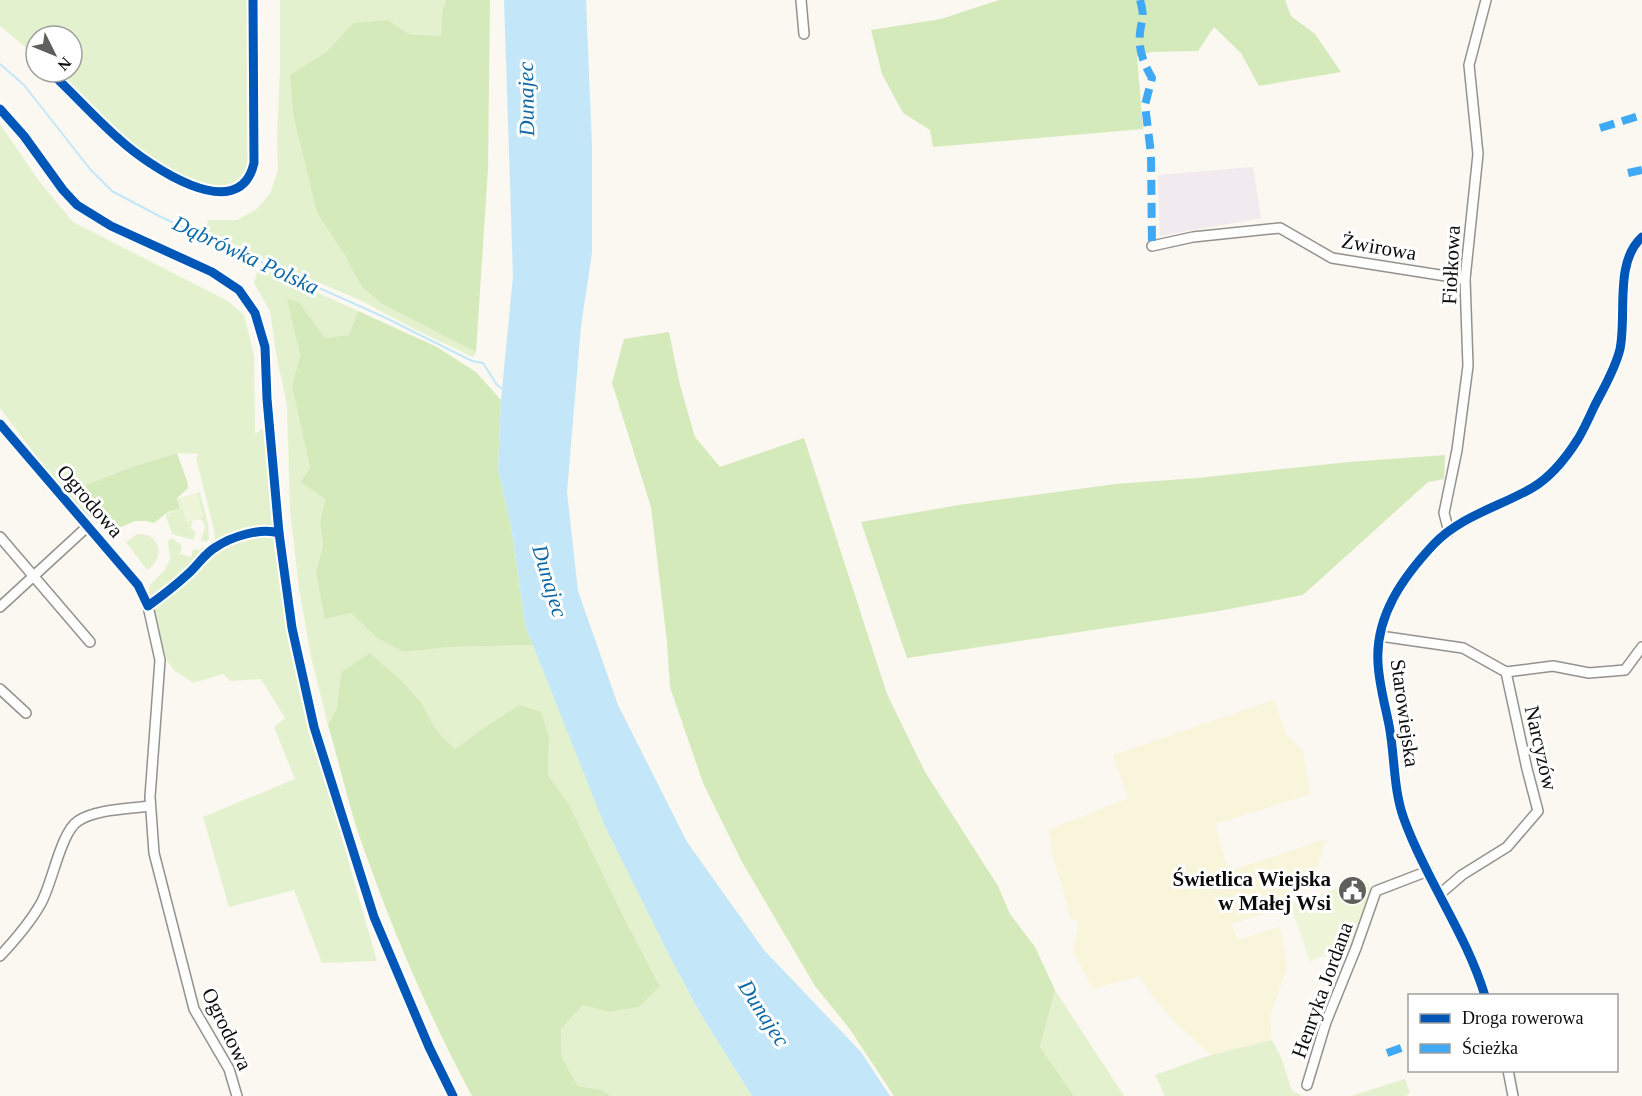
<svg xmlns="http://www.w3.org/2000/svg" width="1642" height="1096" font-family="'Times New Roman',serif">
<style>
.industrial{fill:#f1eaee}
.farmland{fill:#f8f5db}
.green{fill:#e4f1ce}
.forest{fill:#d5eabb}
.pitch{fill:#eef5d8}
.water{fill:#c3e7f8}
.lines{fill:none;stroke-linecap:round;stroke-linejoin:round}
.stream{stroke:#c3e7f8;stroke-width:2}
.street-casing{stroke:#93928f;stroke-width:12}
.street{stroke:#fefefd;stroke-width:9}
.quiet{stroke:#3fa9f5;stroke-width:8;stroke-dasharray:15 8;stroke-linecap:butt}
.cycleway-casing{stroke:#fff;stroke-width:13}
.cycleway{stroke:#0057b8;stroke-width:9}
.labels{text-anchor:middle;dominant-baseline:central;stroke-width:6;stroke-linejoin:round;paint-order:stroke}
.street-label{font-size:21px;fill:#0c0c0c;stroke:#fff}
.poi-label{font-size:21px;font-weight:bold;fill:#0c0c0c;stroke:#fff;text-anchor:end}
.water-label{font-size:22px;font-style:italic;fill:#0d69a7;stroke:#fff}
</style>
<rect width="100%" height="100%" fill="#faf8f0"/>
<path class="industrial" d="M1253,167L1261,218L1160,236L1158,175Z"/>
<path class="farmland" d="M1274,700L1286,734L1303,751L1310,794L1215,824L1228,871L1326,839L1312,887L1273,904L1275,910L1232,924L1238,940L1280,926L1287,968L1270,1017L1272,1040L1211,1055L1175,1022L1157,1002L1139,976L1093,989L1073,952L1079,921L1071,919L1053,856L1049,830L1128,798L1113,755Z"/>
<g class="green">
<path d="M0,0H250L252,160C242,212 194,185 165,168C150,159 135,151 123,140C99,118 78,94 54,72H72V36H36V56L0,26Z"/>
<path d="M280,0H446L442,12L441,36L409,34L388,20L353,23L326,52L291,75L293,114L306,161L344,254L361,286L382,304L476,352L473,357L416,330L364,302L205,234L208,220H237L257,209L271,192L278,169L277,139L280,71Z"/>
<path d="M0,124L39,181L73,222L228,301L244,315L254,355L255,434L268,424L276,528L232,536L215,543L214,530L196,458L199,454L177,453L132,467L86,485L82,512L54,480L0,408Z"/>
<path d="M259,266L358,311L349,335L325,338L299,302L288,300L300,355L292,387L310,468L325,499L320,522L323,545L316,572L351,613L377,638L404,652L450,647L533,645L668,953L700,1013L752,1096H610L603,1090L578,1086L562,1058L561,1029L583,1005L608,1012L660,985L626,922L570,806L548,775L549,737L519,705L479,731L455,749L437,731L421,702L400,679L370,653L341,672L337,708L328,725L311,657L299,588L290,511L287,405L277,359L270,311L254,283Z"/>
<path d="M200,492L208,524L209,540L206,542L201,540L205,527L203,521L199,519L192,521L191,529L196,532L193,540L172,534L166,516L168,513L181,509L178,498H180L187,522L203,517L197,493Z"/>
<path d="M271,533L276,535L285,606L305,710L377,961L322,963L294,890L229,907L203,817L295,779L274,727L285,718L261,679L230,681L223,674L193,683L174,670L167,661L154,610L222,546L231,541Z"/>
<path d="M137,534C161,533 166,558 147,570L126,542Z"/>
<path d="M172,538L182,546L180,554L191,557L193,549L200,551L202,546L208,551L180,580L153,598L148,599L150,585L165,570L170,559L168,541Z"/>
<path d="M1055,990L1124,1096H1074L1040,1047Z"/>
<path d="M1272,1040L1281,1057L1292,1091L1303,1096H1165L1155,1075L1211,1055Z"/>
<path d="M1405,1079L1410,1093L1405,1096H1351Z"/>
</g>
<g class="forest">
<path d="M446,0H490L488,169L476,352L382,304L361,286L344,254L317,212L293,114L290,75L326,52L353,23L388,20L409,34L441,36L442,12Z"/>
<path d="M999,0H1285L1291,16L1315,34L1341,72L1259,86L1241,53L1214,27L1198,51L1152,52L1137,56L1143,129L933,147L930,130L903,113L882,74L871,30L941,19Z"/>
<path d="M287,299L299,302L325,338L349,335L358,311L437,347L476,372L501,400L498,469L512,531L525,625L533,645L450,647L404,652L377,638L351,613L325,619L316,572L323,545L320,522L325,499L301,482L310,468L292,387L300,355Z"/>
<path d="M669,332L680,385L695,437L720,467L804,438L887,694L925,772L998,886L1010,914L1035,947L1055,990L1040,1047L1074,1096H894L849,1028L815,986L742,862L703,783L670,687L667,642L651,507L612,383L624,339Z"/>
<path d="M177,453L188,484V488L177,498L180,509L168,512L154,523L146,521H135L114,530L103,528L83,511L82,512L86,485L132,467Z"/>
<path d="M1445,455L1444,479L1428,482L1303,595L1219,611L907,658L861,522L959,505L1116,484L1197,478L1349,462Z"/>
<path d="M370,653L400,679L421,702L437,731L455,749L479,731L519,705L541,712L549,737L548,775L570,806L626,922L660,986L639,1007L608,1012L583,1005L561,1029L562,1058L578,1086L603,1090L610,1096H472C427,1012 390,925 359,835C347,799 339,762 328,725L337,708L341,672Z"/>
</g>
<g class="pitch">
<path d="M197,493L203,517L187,522L180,498Z"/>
<path d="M1363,880L1369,884L1371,891L1353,946L1310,961L1290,904Z"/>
</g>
<path class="water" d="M504,0H586L592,146V253L581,326L567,492L578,591L618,705L687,842L764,950L861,1052L890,1096H752L700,1013L668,953L604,824L525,625L512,531L498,469L501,400L513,276Z"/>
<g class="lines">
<path class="stream" d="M0,64L24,85L90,169L112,191L161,217L386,318L472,361L483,363L497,385L504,390"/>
<defs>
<g id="street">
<path d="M801,0L804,34"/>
<path d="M1152,246L1193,237L1280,228L1332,258L1465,279"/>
<path d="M0,424L138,585L148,606L160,660L150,797L154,853L194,1009L229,1069L237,1096"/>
<path d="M1449,532L1444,513L1457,450L1468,366L1465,279L1478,154L1469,65L1486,0"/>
<path d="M0,537L90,642"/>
<path d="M0,607L88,526"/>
<path d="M1380,636L1463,648L1506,672L1553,666L1589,673L1625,670L1642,647"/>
<path d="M0,689L26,713"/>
<path d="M1440,894L1462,875L1507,847L1538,811L1527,769L1506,672"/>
<path d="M0,956C15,940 29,924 40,905C52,886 60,833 78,821C96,809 129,809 150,806"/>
<path d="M1485,996C1466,933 1426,880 1404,819C1393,789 1395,756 1389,725C1385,705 1379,684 1378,663C1375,616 1403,577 1434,544C1461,516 1499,507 1532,488C1551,477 1566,458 1578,439C1584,429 1589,418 1594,407C1603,389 1615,370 1620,349C1627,315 1614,262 1642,237"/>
<path d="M1508,1070L1513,1096"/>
<path d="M1307,1085L1326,1022L1356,948L1376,891L1428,871"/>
</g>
</defs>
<use href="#street" class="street-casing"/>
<use href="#street" class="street"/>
<g class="quiet">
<path d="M1140,0C1145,18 1142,16 1140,33C1138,50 1144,64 1152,78L1145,105L1151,154L1152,246"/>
<path d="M1600,128L1642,115"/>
<path d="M1628,173L1642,170"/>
<path d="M1387,1053L1410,1045"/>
</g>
<defs>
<g id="cycleway">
<path d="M50,72C74,94 95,118 119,139C146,164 239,229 254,163L253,0"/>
<path d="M0,109L24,136L63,190L77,205L111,226L212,272L239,290L255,313L265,347L267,399L279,533L292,628L314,727L374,917L429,1047L453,1096"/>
<path d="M0,424L138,585L148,606C162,596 176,585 189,573C198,565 205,553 216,547C231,537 261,527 279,533"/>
<path d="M1485,996C1466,933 1426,880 1404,819C1393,789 1395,756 1389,725C1385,705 1379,684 1378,663C1375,616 1403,577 1434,544C1461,516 1499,507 1532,488C1551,477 1566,458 1578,439C1584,429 1589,418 1594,407C1603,389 1615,370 1620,349C1627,315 1614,262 1642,237"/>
</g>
</defs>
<use href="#cycleway" class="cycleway-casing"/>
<use href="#cycleway" class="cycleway"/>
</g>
<defs>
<symbol id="civic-disc" viewBox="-11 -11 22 22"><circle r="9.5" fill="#5f5f5c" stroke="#fff"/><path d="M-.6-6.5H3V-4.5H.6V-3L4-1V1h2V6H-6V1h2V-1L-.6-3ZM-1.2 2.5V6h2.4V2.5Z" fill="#fff"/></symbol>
</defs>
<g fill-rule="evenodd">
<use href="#civic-disc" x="1336" y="874" width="33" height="33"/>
</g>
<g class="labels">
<g class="street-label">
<text transform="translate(1379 247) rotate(10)">Żwirowa</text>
<text transform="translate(1451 265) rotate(-87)">Fiołkowa</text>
<text transform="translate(90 501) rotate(49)">Ogrodowa</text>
<text transform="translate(1405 713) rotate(82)">Starowiejska</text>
<text transform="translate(1541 748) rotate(77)">Narcyzów</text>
<text transform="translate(1322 990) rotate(-70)">Henryka Jordana</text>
<text transform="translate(227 1029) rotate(64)">Ogrodowa</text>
</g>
<g class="poi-label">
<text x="1331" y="879">Świetlica Wiejska<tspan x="1331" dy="24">w Małej Wsi</tspan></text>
</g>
<g class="water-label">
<text transform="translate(526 99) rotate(-91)">Dunajec</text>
<text transform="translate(246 255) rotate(25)">Dąbrówka Polska</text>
<text transform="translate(550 581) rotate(73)">Dunajec</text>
<text transform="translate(764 1013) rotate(57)">Dunajec</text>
</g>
</g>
<rect x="1408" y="994" width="210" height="78" fill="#ffffff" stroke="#9e9e9e" stroke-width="1.5"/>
<rect x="1420" y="1014" width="30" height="9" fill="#0057b8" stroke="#9e9e9e" stroke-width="1.5"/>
<text x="1462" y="1024" font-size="18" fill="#0c0c0c">Droga rowerowa</text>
<rect x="1420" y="1044" width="30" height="9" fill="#3fa9f5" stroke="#9e9e9e" stroke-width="1.5"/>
<text x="1462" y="1054" font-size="18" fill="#0c0c0c">Ścieżka</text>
<g transform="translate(54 54) rotate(133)"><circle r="28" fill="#ffffff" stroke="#9e9e9e" stroke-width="1.5"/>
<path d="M0-4.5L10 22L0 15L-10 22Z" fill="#5f5f5c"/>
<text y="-9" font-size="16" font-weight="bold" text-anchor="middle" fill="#0c0c0c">N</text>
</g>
</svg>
